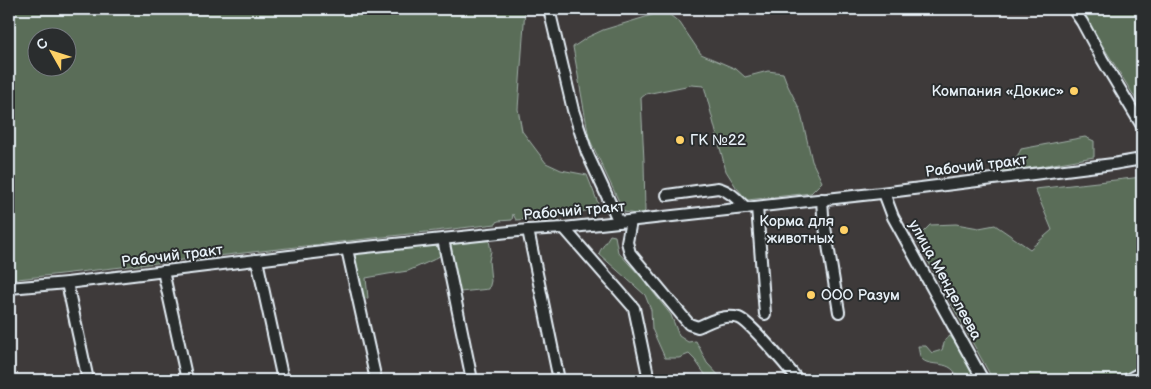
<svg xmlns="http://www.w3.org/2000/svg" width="1151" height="389" font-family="'Balsamiq Sans',sans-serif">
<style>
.green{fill:#5a6d58;stroke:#a1afa8;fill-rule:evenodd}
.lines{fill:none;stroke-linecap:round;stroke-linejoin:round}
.minor-casing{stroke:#e8f1f8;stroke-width:14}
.minor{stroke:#2a2d2e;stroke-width:10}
.poi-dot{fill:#ffd166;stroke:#2a2d2e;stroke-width:2}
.labels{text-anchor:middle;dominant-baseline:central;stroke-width:4;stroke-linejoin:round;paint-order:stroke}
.poi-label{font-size:15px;fill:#e8f1f8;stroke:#2a2d2e;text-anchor:end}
.street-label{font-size:15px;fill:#e8f1f8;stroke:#2a2d2e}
</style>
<rect width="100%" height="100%" fill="#3e3a3a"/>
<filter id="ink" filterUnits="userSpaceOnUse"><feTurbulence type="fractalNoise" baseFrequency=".02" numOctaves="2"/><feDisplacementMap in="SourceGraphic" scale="10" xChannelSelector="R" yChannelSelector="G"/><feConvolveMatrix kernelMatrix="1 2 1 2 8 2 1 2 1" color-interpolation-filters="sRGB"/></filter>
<g filter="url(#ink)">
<g class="green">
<path d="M9,9H525L518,109L522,131L546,163L561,170L587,175L598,203L595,209L555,217L516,220L513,214L512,220L498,221L496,224L9,280ZM38,38H68V68H38Z"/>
<path d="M1080,9H1142V109Z"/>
<path d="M665,11L680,23L701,54L736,69L745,77L768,71L783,73L788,86L800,110L812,161L822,182L811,193L747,200L736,187L726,171L704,86L691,85L646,94L641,98L644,161L645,211L642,215L624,212L589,138L573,47L588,37L603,30Z"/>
<path d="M1085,137L1094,141V157L1001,173V167C1010,163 1017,159 1021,149Z"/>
<path d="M1142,177V370L1125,380H993L916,239L930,225L956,224L979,228L995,225L1030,249L1052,230L1035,189Z"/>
<path d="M610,235L615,236L618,252L642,278L671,315L679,336L688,342L696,341L707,363L723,380H709L695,360L689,354L679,358H665L652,329L651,310L645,295L599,254L600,251Z"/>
<path d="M478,240H489L491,251L489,261L491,281L489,289L460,292L457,287L449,245L455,242Z"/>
<path d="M431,245L438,247L441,255L433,260L408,271L388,274L366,278L368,298L363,299L353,255L354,253Z"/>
<path d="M950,336L957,345L977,380H958C953,357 929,369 921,358C919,355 919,350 918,346H926L932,353L942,350L945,340Z"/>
</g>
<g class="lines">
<defs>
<g id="minor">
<path d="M549,9L573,110L587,153L619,222"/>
<path d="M1073,9L1082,22L1102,59L1142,126"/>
<path d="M884,193L893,217L983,380"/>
<path d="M667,195L718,188C730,191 737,199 746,208"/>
<path d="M822,199L823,215L839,312"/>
<path d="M757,207L765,314"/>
<path d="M631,221L627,242L630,253L689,324L698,327C711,321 724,314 739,318C749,321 789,369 798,380"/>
<path d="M564,228L634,308L649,380"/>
<path d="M528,230L559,380"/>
<path d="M443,239L472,380"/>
<path d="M347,249L376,380"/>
<path d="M257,260L283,380"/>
<path d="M163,271L187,380"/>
<path d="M67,283L88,380"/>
<path d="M9,288L67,283L347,249L528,230L564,228L881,193L1113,164L1142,159"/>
<path d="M1127,380L1142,372"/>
</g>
</defs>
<use href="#minor" class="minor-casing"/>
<use href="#minor" class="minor"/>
</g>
</g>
<g class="poi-dot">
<circle cx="1074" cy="91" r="5"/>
<circle cx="680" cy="140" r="5"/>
<circle cx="844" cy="230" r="5"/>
<circle cx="811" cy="295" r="5"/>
</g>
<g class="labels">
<g class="poi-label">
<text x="1064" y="91">Компания «Докис»</text>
<text x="690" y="140" text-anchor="start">ГК №22</text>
<text x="834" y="221">Корма для<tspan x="834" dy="17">животных</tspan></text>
<text x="821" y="295" text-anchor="start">ООО Разум</text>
</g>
<g class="street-label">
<text transform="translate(976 166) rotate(-7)">Рабочий тракт</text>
<text transform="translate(574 211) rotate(-5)">Рабочий тракт</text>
<text transform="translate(172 256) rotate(-7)">Рабочий тракт</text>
<text transform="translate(945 280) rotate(61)">улица Менделеева</text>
</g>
</g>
<rect width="1151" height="389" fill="none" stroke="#2a2d2e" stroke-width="30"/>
<rect x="15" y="15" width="1121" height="359" fill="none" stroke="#e8f1f8" stroke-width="2" filter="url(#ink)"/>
<g transform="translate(52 52) rotate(309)"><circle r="24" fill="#2a2d2e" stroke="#767b7f"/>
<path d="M0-4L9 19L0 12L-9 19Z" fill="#ffd166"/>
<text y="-8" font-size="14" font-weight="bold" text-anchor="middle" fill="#e8f1f8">С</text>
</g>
</svg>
